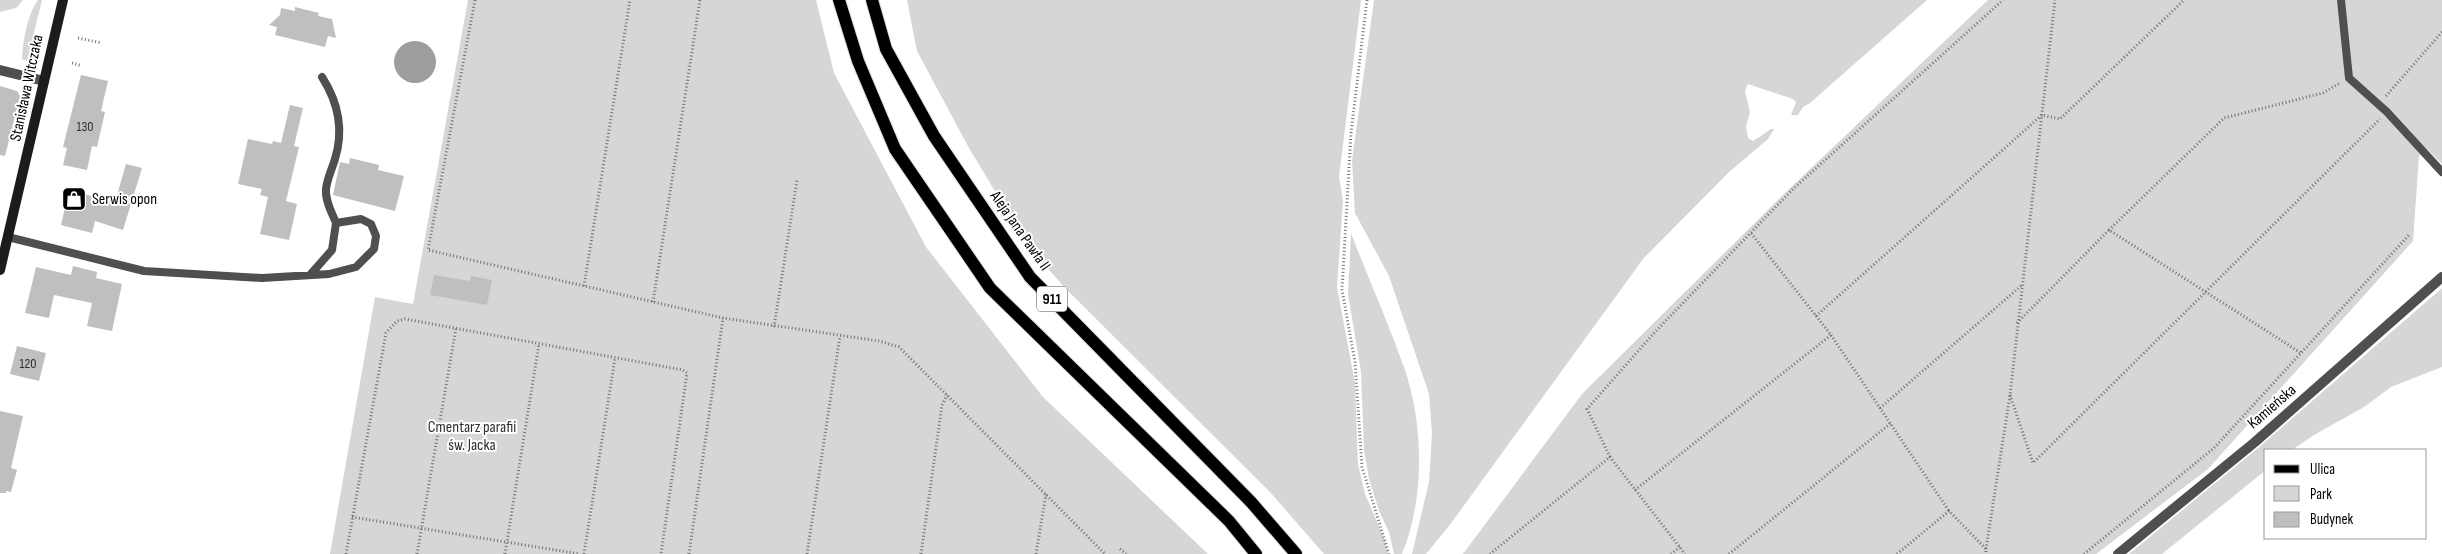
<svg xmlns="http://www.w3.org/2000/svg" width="2442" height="554" font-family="'Sofia Sans Condensed',sans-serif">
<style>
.green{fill:#d6d6d6}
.water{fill:#9d9d9d}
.building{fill:#bfbfbf}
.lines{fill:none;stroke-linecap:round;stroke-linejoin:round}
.primary-casing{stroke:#dbdbdb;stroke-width:14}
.path{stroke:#717171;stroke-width:3;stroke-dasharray:1 2.5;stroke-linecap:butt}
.lane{stroke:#4f4f4f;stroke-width:8}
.street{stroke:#4f4f4f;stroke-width:10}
.secondary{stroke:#1c1c1c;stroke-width:10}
.primary{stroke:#000;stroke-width:12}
.labels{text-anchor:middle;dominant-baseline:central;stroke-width:4;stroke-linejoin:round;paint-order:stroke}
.number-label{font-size:14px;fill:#303030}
.shield{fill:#fff;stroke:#4c4c4c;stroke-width:1}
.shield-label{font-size:15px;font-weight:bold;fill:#000}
.street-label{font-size:16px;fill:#000;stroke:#fff}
.poi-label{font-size:16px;fill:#000;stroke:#fff;text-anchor:start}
.park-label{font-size:16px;fill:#2d2d2d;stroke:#fff}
</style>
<rect width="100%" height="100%" fill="#fff"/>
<g class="green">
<path d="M0,0H23L16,8L0,12Z"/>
<path d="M38,0H42L27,61L22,59C23,41 27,15 38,0Z"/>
<path d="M468,0H816L834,73L926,247L1043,397L1208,554H330L375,297L413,304Z"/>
<path d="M907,0H1361L1339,177L1343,201L1337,287L1355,383L1358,464L1365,494L1385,540L1388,554H1324L1270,492L1065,288L1028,246L969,148L917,51Z"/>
<path d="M1374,0H1927L1810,103L1803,107L1798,115H1791L1796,102L1793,99L1748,84L1745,91L1750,112L1746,126L1748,138L1753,141L1771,129H1774L1768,139L1729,172L1643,259L1449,526L1426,554H1412L1429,482L1432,433L1429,394L1389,276L1355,213L1352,160Z"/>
<path d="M1988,0H2442V164L2427,149L2419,156L2413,241L2208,469L2096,554H1463L1582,394L1786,192Z"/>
<path d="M1351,233C1368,278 1388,322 1404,367C1424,425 1425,498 1402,554H1394L1389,532L1379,511L1369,479L1364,450L1361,372L1348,294Z"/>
<path d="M2442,288V367L2391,387L2364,407L2314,435L2292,450H2266V470L2162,554H2129L2258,448Z"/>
</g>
<circle class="water" cx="415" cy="62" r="21"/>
<g class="building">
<path d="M295,7L319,13L318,16L332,19L336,38L328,36L325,47L275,35L277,27L269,25L280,15L281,8L295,11Z"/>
<path d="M81,75L108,81L101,111L105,112L97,147L92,146L87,170L63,165L67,148L63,147Z"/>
<path d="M0,86L17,91L20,96L5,156L0,155Z"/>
<path d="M290,105L303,108L294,146L299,147L286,201L297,204L289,240L260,234L268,197L260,195L262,189L238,184L248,139L272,144L273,141L281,143Z"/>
<path d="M350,158L379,165L378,170L404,176L395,211L333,195L340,162L349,164Z"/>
<path d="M126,164L142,168L123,230L95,221L92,233L61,225L69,190L115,202Z"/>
<path d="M73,266L97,272L96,278L122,284L112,331L87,326L92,303L54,295L49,318L25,313L36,267L71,275Z"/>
<path d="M434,275L470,281L471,276L492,280L487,305L430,295Z"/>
<path d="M17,346L46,353L39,381L10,374Z"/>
<path d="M0,411L23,416L11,468L17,470L11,492L6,491V493H0Z"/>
</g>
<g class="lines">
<defs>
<g id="primary">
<path d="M839,0L858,61L895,149L990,288L1229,521L1256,554"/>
<path d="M872,0L886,49L934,136L1030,277L1251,502L1296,554"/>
</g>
</defs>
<use href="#primary" class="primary-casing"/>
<g class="path">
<path d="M475,0L428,250L723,318L879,341L899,347L1105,554"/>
<path d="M1367,0L1351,133L1342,290L1355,362L1362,467L1389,554"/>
<path d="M78,38L102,43"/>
<path d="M72,63L82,66"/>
<path d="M2386,96L2442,32"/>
<path d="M2109,230L2224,118L2323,93L2340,83"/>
<path d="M584,286L630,0"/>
<path d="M653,302L700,0"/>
<path d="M1816,316L2042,115L2060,119L2184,0"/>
<path d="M2017,323L2109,230L2301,353"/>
<path d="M774,327L797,180"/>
<path d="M1831,335L1949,511"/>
<path d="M2010,395L2033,463L2380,119"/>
<path d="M1880,408L2021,286"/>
<path d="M1610,457L1587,409L1655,332L1793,189L2003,0"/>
<path d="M1635,490L1831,335L1751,233"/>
<path d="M352,517L580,554"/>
<path d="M1120,549L1126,554"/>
<path d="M1986,549L2010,395L2055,0"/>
<path d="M346,554L386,333L397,321L405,319L683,370L687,373L661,554"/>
<path d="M417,554L456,328"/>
<path d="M505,554L539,344"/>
<path d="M584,554L615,358"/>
<path d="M689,554L723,318"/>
<path d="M807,554L840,336"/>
<path d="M921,554L942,405L947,395"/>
<path d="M1036,554L1046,494"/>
<path d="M1490,554L1610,457L1685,554"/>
<path d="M1671,554L1680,547"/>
<path d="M1729,554L1891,423"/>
<path d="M1897,554L1949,511L1986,549V554"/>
<path d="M2084,554L2214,448L2409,235"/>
</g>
<g class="lane">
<path d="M2341,0L2349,78L2387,112L2442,172"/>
<path d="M322,77C338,102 344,130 335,159C332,169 327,179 326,189C325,201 332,213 336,223"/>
<path d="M8,237L144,271L262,278L329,274L356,267L374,249L376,236L371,224L361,219L336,223L332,250L310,275"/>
</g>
<g class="street">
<path d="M0,70L44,81"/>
<path d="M2118,554L2255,442L2442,277"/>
</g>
<path class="secondary" d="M0,270L63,0"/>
<use href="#primary" class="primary"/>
</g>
<defs>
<symbol id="shop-square" viewBox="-11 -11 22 22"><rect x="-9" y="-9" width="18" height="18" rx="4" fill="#000" stroke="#fff"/><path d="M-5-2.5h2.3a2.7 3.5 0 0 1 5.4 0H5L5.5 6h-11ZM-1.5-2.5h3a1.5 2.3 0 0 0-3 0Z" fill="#fff"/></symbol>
</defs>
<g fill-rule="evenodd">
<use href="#shop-square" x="60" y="185" width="28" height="28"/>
</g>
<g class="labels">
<g class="number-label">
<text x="85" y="126">130</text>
<text x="28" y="363">120</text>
</g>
<rect class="shield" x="1037" y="286.5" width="30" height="25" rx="4"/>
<g class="shield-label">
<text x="1052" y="299">911</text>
</g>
<g class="street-label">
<text transform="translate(27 88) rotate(-78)">Stanisława Witczaka</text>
<text transform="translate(1020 231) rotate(55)">Aleja Jana Pawła II</text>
<text transform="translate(2272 407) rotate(-41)">Kamieńska</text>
</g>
<g class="poi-label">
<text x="92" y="199">Serwis opon</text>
</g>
<g class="park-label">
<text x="472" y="427">Cmentarz parafii<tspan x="472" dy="18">św. Jacka</tspan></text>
</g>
</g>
<rect x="2264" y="449" width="162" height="90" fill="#ffffff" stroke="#999999"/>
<rect x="2274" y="465" width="25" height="8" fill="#000000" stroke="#999999"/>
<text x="2310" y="474" font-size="15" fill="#000000">Ulica</text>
<rect x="2274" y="486" width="25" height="15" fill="#d6d6d6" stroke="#999999"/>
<text x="2310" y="499" font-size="15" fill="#000000">Park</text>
<rect x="2274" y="512" width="25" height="15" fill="#bfbfbf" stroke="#999999"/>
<text x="2310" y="524" font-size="15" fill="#000000">Budynek</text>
</svg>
